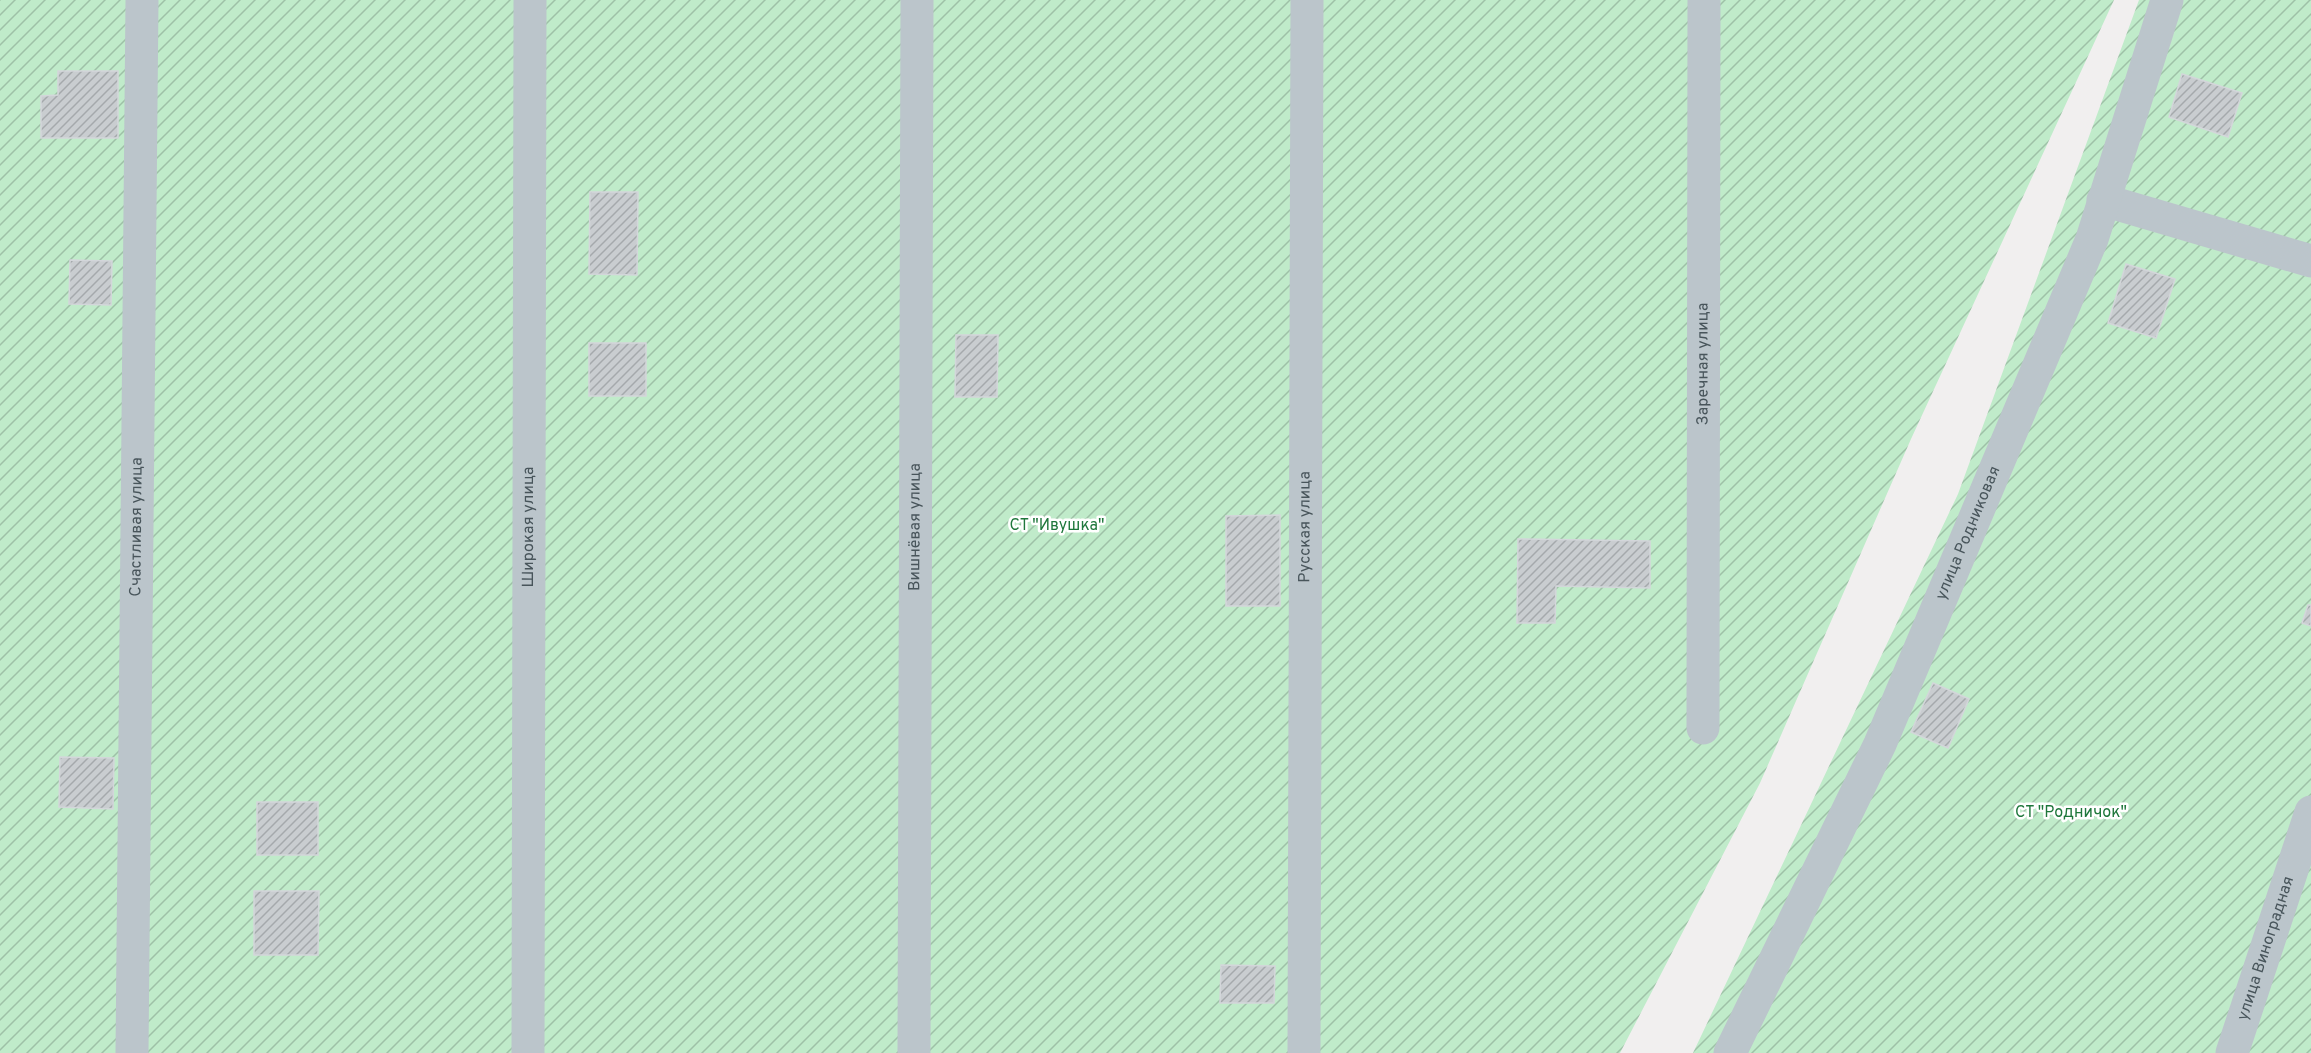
<svg xmlns="http://www.w3.org/2000/svg" width="2311" height="1053" font-family="Overpass,sans-serif">
<style>
.garden{fill:url(#garden-furrows)}
.building{fill:url(#building-hatch);stroke:#d3d6da;stroke-width:1.5}
.lines{fill:none;stroke-linecap:round;stroke-linejoin:round}
.minor{stroke:#bbc5cb;stroke-width:33}
.labels{text-anchor:middle;dominant-baseline:central;stroke-width:5;stroke-linejoin:round;paint-order:stroke}
.street-label{font-size:16px;fill:#48555b;stroke:#fff}
.park-label{font-size:16px;fill:#1e773b;stroke:#fff}
</style>
<defs>
<pattern id="garden-furrows" width="10" height="10" patternUnits="userSpaceOnUse" patternTransform="scale(1.5)"><rect width="10" height="10" fill="#c0ebca"/><path d="M-1 1l2-2M0 10L10 0M9 11l2-2" fill="none" stroke="#9ec1a7"/></pattern>
<pattern id="building-hatch" width="6" height="6" patternUnits="userSpaceOnUse" patternTransform="scale(1.5)"><rect width="6" height="6" fill="#c9cdd0"/><path d="M-1 1l2-2M0 6l6-6M5 7l2-2" fill="none" stroke="#a5a9ac"/></pattern>
</defs>
<rect width="100%" height="100%" fill="#f1efef"/>
<g class="garden">
<path d="M0,0H2114L1911,439L1760,783L1620,1053H0Z"/>
<path d="M2139,0H2311V1053H1693L1958,494Z"/>
</g>
<g class="building">
<path d="M58,71H118V138H41V96L58,95Z"/>
<path d="M2182,74L2242,93L2228,137L2169,117Z"/>
<path d="M590,192H638L637,275L589,274Z"/>
<path d="M70,260L112,261L111,305L69,304Z"/>
<path d="M2126,264L2175,279L2156,338L2108,323Z"/>
<path d="M956,335H998L997,397H955Z"/>
<rect x="589" y="343" width="57" height="53"/>
<path d="M1280,515V606H1226V516Z"/>
<path d="M1518,539L1650,541V588L1556,586L1555,623H1517Z"/>
<path d="M2308,605H2311V626L2302,623Z"/>
<path d="M1933,683L1969,699L1948,748L1911,732Z"/>
<path d="M60,757L114,758L113,809L59,807Z"/>
<rect x="257" y="802" width="61" height="53"/>
<path d="M254,891H319L318,955H254Z"/>
<path d="M1221,965L1275,966L1274,1003H1220Z"/>
</g>
<g class="lines">
<g class="minor">
<path d="M2103,200L2311,261"/>
<path id="s1" d="M1703,728L1704,0"/>
<path id="s2" d="M132,1053L142,0"/>
<path id="s3" d="M528,1053L530,0"/>
<path id="s4" d="M914,1053L917,0"/>
<path id="s5" d="M1304,1053L1307,0"/>
<path id="s6" d="M1730,1053L1880,744L2092,239L2167,0"/>
<path id="s7" d="M2232,1053L2311,812"/>
</g>
</g>
<g class="labels">
<g class="street-label">
<text stroke="none"><textPath href="#s1" startOffset="364">Заречная улица</textPath></text>
<text stroke="none"><textPath href="#s2" startOffset="526">Счастливая улица</textPath></text>
<text stroke="none"><textPath href="#s3" startOffset="526">Широкая улица</textPath></text>
<text stroke="none"><textPath href="#s4" startOffset="526">Вишнёвая улица</textPath></text>
<text stroke="none"><textPath href="#s5" startOffset="526">Русская улица</textPath></text>
<text stroke="none"><textPath href="#s6" startOffset="572">улица Родниковая</textPath></text>
<text stroke="none"><textPath href="#s7" startOffset="110">улица Виноградная</textPath></text>
</g>
<g class="park-label">
<text x="1057" y="526">СТ "Ивушка"</text>
<text x="2071" y="813">СТ "Родничок"</text>
</g>
</g>
</svg>
